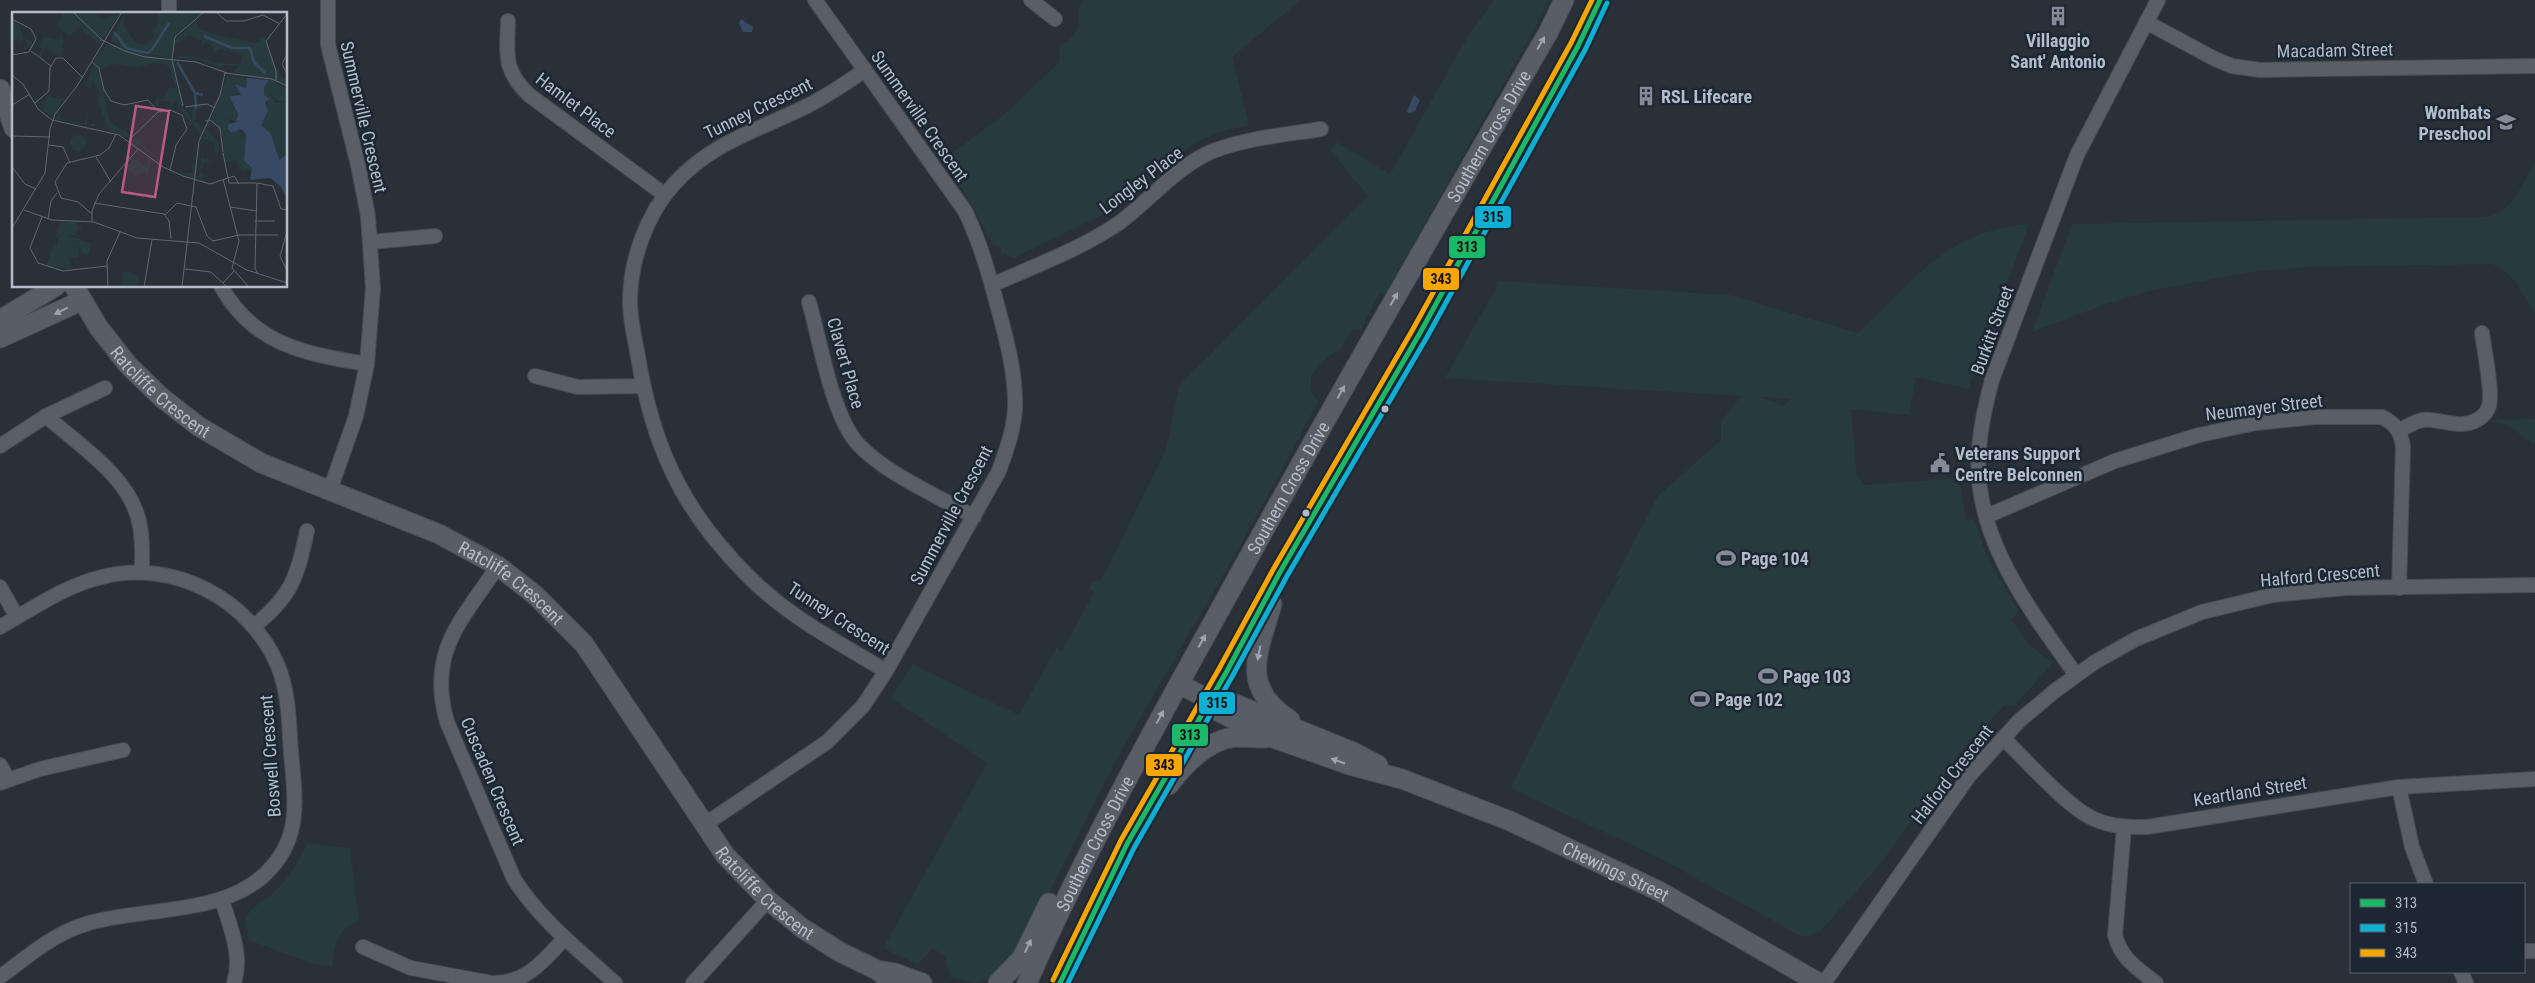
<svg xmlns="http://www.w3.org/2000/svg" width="2535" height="983" font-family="'Roboto Condensed',sans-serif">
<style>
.green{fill:#273a3e;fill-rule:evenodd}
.water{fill:#384963}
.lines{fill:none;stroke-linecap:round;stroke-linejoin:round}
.street-casing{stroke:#484c53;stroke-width:16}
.secondary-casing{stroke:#484c53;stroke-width:21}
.street{stroke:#5a5e66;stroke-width:14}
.secondary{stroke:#595d64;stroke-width:19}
.bus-1-casing{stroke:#1d2633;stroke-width:9}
.bus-2-casing{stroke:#1d2633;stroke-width:9}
.bus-3-casing{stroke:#1d2633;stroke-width:9}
.bus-1{stroke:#1ab867;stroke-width:5}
.bus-2{stroke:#0dafd3;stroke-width:5}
.bus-3{stroke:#f7a600;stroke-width:5}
.oneway{fill:#9da4b0}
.bus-dot{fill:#b4bcc9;stroke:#1d2633;stroke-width:2}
.labels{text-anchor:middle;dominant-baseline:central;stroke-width:5;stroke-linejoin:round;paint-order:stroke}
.poi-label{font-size:18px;font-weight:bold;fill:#b4bcc9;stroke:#1d2633;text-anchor:start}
.street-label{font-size:18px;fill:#b4bcc9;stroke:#1d2633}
.inset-river{fill:none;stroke:#384963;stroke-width:2.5}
.inset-road{fill:none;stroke:#616872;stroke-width:1}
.view{fill:#bc5a87;fill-opacity:0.15;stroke:#bc5a87;stroke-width:2.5}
.inset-edge{fill:none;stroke:#b4bcc9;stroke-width:2.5}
.line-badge{stroke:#1d2633;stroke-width:2}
.pale-badge-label{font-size:14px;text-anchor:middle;font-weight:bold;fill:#111}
</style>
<rect width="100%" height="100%" fill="#2a3038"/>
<g class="green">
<path d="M1084,0H1301L1232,57L1249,125L1220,132L1193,144L1102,215L1014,258L1002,253L1000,246L992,244L966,194L951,172L956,165L949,155L1004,115L1060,61L1059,45C1077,37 1082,26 1078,8Z"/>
<path d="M1494,0H1548L1527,42L1384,296L1380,293L1361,329L1351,331L1341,349L1328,357L1311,375V391L1318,402L1248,532L1115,762L1020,950L992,977L974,983L950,977L945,956L932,948L918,965L883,948L987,763L891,698L912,664L1019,715L1057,647L1062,651L1094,592L1089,589L1092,583L1102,579L1166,449L1179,386L1368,196L1330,150L1337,142L1390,174L1468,36Z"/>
<path d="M2535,162V314C2523,294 2514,272 2492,264L2308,267L2257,271L2153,290L2106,304L2032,332L2072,224L2488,217C2513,211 2523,182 2535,162Z"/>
<path d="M2029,224L1968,389L1916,377L1909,415L1851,409L1857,476L1865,485L1959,478L1966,520L1974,519L1987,557L2019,612L2011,619L2029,645L2053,663L2015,705L2004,706L1969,742L1942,777L1882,862L1821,931L1807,937L1799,935L1661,859L1511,788L1601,608L1621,575L1615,578L1658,496L1721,440V422L1741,396L1445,378L1500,281L1730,295L1858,333C1914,280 1946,231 2029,224ZM1759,397L1790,399H1791L1784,406Z"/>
<path d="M2535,419V443L2533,444L2509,426L2485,420Z"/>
<path d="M307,843L350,848L359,921C335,930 336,945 332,967L310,963L249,940L244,922L251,909L270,896L285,881L298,862Z"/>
</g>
<g class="water">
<path d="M741,19L753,27L752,32H743L739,23Z"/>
<path d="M1414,95L1420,100L1415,111L1409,114L1407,111Z"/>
</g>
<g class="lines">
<defs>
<g id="street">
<path d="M328,0V45L358,165L368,216L373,288L367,364L356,416L330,490"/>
<path d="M1031,0L1055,19"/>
<path d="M169,14V0"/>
<path d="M508,21C507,55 503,70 529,95L665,195"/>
<path d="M2146,22L2215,59L2232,66L2260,70L2535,66"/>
<path d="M865,70C847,82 829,95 809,105C760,130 713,141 674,184C646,215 630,261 630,302C630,319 634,335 637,351C645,400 657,446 681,489C699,522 723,551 749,577C789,617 839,643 886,671"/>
<path d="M371,242L435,236"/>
<path d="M992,285C1034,266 1081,249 1119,223C1150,200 1177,166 1213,151C1247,138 1285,135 1321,129"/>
<path d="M221,286C253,345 306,354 367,364"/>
<path d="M809,302C820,340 832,416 858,444C887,475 937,495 974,517"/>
<path d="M535,376L578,387L643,386"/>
<path d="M46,416C80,446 132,478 140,526C143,541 142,557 142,572"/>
<path d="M2399,431C2429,413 2426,421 2458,424C2470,425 2485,419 2489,406C2493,392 2484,349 2482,333"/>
<path d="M0,446L46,416L105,388"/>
<path d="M1987,516L2115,461L2199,435L2256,423L2315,417H2382C2396,424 2401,432 2403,447L2399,588"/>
<path d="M498,566C461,621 427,652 447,722L514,879C540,920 579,950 615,983"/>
<path d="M0,587L17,617"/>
<path d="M254,626C292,596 297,577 307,531"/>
<path d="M0,627C32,609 66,585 102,577C173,559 249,598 278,666C289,693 289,724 291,753C295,795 302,834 271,868C228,917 144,906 86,924C54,933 26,958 0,977"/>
<path d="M2076,675C2029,608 1971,535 1979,448C1981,425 1986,402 1992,380L2077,155L2158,0"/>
<path d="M2003,738C2026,760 2067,807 2094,819C2112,827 2128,827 2147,827L2399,787L2535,779"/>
<path d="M0,765L8,779"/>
<path d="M0,783L40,769L123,750"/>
<path d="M2399,787L2412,847L2426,884"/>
<path d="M704,825L827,742L863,706L886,671L999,471C1006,451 1014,430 1015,408C1016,374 1007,341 998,308C989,274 980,242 965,211L815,0"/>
<path d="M2124,827L2115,935C2121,959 2138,969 2156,983"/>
<path d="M222,900C230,927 243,955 234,983"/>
<path d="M363,947L411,968L492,983"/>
<path d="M2524,951H2535"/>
<path d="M2461,972L2466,983"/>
<path d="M496,983C529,981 544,960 565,938"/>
<path d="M693,983L768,900"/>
<path d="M1824,983L1969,776L2019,721L2056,690L2095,662L2136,639L2202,612L2273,595L2345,588L2535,585"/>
</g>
<g id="secondary">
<path d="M0,89L14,128"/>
<path id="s1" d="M74,286L99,328L128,365L161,397L198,426L261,463L439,534L498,566L535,595L584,644L725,855L768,900L802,928L840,952L877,970L893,983"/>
<path d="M0,320L56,286"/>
<path d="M0,338L81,301"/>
<path d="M1272,604C1258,653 1239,687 1290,720"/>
<path id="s2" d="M1179,684L1210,700L1221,713L1273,738L1350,765L1402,779L1510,821L1659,891L1819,983"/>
<path d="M1210,700L1228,701L1240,706L1353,752L1378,765"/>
<path d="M1169,785C1184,765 1208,740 1235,737C1245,737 1256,738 1266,738"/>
<path d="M881,971L895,973L922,983"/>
<path d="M998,983L1022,958L1049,903"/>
<path id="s3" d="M1027,983C1083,856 1150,736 1217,615C1325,418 1437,225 1549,31L1564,0"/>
<path d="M1060,983L1127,844L1227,671L1280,572L1420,333L1578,46L1600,0"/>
</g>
</defs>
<use href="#street" class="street-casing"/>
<use href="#secondary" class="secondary-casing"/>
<use href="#street" class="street"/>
<use href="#secondary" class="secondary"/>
<defs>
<path id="bus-1" d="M1060,983L1127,844L1227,671L1280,572L1420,333L1578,46L1600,0"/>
<path id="bus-2" d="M1068,983L1134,848L1233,675L1287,576L1427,337L1585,50L1607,3"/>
<path id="bus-3" d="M1053,980L1121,840L1220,667L1274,568L1413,329L1571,43L1592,0"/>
</defs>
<use href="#bus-1" class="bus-1-casing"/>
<use href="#bus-2" class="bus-2-casing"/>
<use href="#bus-3" class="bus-3-casing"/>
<use href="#bus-1" class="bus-1"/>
<use href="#bus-2" class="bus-2"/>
<use href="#bus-3" class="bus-3"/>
</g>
<defs><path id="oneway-solid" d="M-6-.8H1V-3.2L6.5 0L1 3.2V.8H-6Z" transform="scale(1.25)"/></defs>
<g class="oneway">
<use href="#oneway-solid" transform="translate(1541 43) rotate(-60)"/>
<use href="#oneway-solid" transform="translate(1394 299) rotate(-60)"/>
<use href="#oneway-solid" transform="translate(61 311) rotate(154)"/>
<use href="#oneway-solid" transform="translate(1341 392) rotate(-61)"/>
<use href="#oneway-solid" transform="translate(1202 641) rotate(-61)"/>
<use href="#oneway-solid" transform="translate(1259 653) rotate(101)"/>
<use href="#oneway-solid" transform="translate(1160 717) rotate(-62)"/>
<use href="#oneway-solid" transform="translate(1338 761) rotate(-161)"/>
<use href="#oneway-solid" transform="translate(1028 946) rotate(-65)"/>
</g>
<defs>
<symbol id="building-bare" viewBox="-9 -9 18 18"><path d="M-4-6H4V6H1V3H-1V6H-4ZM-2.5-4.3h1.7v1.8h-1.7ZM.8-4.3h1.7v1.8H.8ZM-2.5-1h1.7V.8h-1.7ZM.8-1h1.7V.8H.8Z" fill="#848b96" stroke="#1d2633" stroke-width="2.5" paint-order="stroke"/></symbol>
<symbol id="school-bare" viewBox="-9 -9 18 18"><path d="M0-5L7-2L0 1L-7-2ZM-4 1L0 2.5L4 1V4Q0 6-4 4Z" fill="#848b96" stroke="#1d2633" stroke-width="2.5" paint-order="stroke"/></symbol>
<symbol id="civic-bare" viewBox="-9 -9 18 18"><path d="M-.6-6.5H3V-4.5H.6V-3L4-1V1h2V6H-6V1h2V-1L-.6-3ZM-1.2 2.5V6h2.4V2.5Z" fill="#848b96" stroke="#1d2633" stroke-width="2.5" paint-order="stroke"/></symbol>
<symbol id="stadium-bare" viewBox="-9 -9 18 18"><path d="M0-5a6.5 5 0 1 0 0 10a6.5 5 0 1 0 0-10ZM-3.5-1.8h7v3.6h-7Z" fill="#848b96" stroke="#1d2633" stroke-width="2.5" paint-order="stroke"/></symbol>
</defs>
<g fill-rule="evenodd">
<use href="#building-bare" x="2044" y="2" width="28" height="28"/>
<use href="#building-bare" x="1632" y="82" width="28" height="28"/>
<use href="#school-bare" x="2492" y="108" width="28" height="28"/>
<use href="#civic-bare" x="1926" y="449" width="28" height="28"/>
<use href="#stadium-bare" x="1712" y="544" width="28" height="28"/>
<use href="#stadium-bare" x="1754" y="662" width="28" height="28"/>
<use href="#stadium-bare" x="1686" y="685" width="28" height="28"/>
</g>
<g class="bus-dot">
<circle cx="1385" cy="409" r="4.5"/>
<circle cx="1306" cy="513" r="4.5"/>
</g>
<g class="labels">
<g class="poi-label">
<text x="2058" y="40" text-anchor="middle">Villaggio<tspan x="2058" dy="21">Sant' Antonio</tspan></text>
<text x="1661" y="96">RSL Lifecare</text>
<text x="2491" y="112" text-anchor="end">Wombats<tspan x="2491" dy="21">Preschool</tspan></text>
<text x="1955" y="453">Veterans Support<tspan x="1955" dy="21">Centre Belconnen</tspan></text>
<text x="1741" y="558">Page 104</text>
<text x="1783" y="676">Page 103</text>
<text x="1715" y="699">Page 102</text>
</g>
<g class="street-label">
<text transform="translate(2335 50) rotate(-1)">Macadam Street</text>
<text transform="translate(576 105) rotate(37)">Hamlet Place</text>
<text transform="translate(758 108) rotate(-26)">Tunney Crescent</text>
<text transform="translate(920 116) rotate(55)">Summerville Crescent</text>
<text transform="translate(364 117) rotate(77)">Summerville Crescent</text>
<text stroke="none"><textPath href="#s3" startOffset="965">Southern Cross Drive</textPath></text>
<text transform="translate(1141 180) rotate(-37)">Longley Place</text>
<text transform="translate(1992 330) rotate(-70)">Burkitt Street</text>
<text transform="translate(846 363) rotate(74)">Clavert Place</text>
<text stroke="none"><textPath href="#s1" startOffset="138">Ratcliffe Crescent</textPath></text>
<text transform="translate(2264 407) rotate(-7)">Neumayer Street</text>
<text stroke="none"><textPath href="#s3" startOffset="560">Southern Cross Drive</textPath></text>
<text transform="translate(951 515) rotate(-62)">Summerville Crescent</text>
<text transform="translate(2320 575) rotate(-5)">Halford Crescent</text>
<text stroke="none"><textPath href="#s1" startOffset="541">Ratcliffe Crescent</textPath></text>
<text transform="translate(839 618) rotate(33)">Tunney Crescent</text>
<text transform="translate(270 756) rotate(-94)">Boswell Crescent</text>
<text transform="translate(1952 774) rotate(-52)">Halford Crescent</text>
<text transform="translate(493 781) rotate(67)">Cuscaden Crescent</text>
<text transform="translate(2250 791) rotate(-9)">Keartland Street</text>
<text stroke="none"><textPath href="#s3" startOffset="155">Southern Cross Drive</textPath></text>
<text stroke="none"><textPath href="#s2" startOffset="478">Chewings Street</textPath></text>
<text stroke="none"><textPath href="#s1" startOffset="946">Ratcliffe Crescent</textPath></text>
</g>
</g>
<g transform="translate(12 12)">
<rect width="275" height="275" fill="#2a3038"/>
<path d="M51,0H67L75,12L68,0H82L91,8L109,0L92,26L86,22L91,29L88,33L66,15L58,25L45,14ZM113,0L111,13L123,30L133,33L141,27L142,22L140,20L143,18H139L144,16L147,0H191L165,22L158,45L119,40L98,29ZM0,8L7,13L12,26L22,32L19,37L12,27L8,31V28L0,27ZM184,9L186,16L205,23L233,29V23L235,29L243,31L253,24L266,61L275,68V73L222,60L226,54L212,53L210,56L186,47L167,46V43L196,47L199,51L228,52L230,43L208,37L203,41L200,34L194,31L188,34L190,29L180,24L176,23L163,32V28ZM48,17L51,28L54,30L51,32L49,45L33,36L29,43L34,51L26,44L32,35L28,36L32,24L49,28ZM95,32L159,49L171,95H166L165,88L158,95L157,90L148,89L146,95L143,91L147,80V87L152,86L157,76H164L159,59L153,51H140L126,56L104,52L88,57L81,50ZM81,52L86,56L92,80L87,82L81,67L79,77L72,73L77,67ZM215,64L235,66L234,76L224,72L229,82L217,83L220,94L226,97L224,110L213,105L219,109L216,115L234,122L232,149L241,158L231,160L225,154L224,148L213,151L210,122L199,106ZM257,68L275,77V90L266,89L257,80L264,91H275V142L267,149L258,124L249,113L257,86L252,83L251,75ZM92,81L98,109L118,123L116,126L95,117L44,107L47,98L49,107L72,111L77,93L75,113L84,111L83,114L96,117L85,87ZM35,83L51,88L40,104L31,99ZM172,96L180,107V97L185,96L183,110L190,114L182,166L168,161H181L179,152H183L188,122L181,112L176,114L179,110L169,99ZM198,110L206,116L199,112L195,117L207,132L208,140L203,141L202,131L192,127L190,146L194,148L197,144L196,148L200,150L193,152L189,149L192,154L188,159L193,163L190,167L196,170L187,167V165L192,124L200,127L207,140L202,129L193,122L196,112ZM58 131a8 8 0 1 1 16 0a8 8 0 1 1-16 0ZM120,124L126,128L128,125L127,130L159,156L119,128ZM122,146L134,155L136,146L139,148L136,160L138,167L133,159L123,165L117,158L115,155ZM48,210H65V216L71,214L69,217H65L64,223H55L80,231L76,243L69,240V236L58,234L68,237L66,246L56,245L61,258L34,254L42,232L45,235L47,223L54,222H48L42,230ZM118,259L127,264L125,272L129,275H111L110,261Z" fill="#273a3e"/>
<path d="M235,66L257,68L252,75V83L258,87L253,90L256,99L249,113L259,122L267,148L275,142V187L269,175L258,166L238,168L240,156L232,149L234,122L229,117L219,121L216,117V112L224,110L226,102L217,84L229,83L223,72L234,76Z" fill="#384963"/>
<path class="inset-river" d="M102,20L114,36L135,41L140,38L157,11M192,24L220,36H238L242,50L253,61M165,50L183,81L191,83M183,82L184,97"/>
<path class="inset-road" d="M61,0L90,28L113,39L133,45L184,50L215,61M204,0L214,9H232L251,3L268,12M0,7L19,17L24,27L17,40L0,43M19,39L39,54M275,42L270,52L275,62M160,47L163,25L192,0M160,48L171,94M80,50L87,56L92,78L99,89L112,93L136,88L147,100M0,63L11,72L26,97L40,108L107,123L151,155L171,164L198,172L222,164L227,172M264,68V59L254,29L275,2M26,88L23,91L37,79L38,56L44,46H51L71,66M0,93L18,82M173,95L195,92L203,96M194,109L198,108L208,116L211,140M0,124L38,125M117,128L146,100L158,98L170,103L175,117L164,133L158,158M37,133L51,135L58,151M211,141L217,171H244M88,143L97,136L104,122M84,145L99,170M0,155L13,172L24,177M211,167L227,229L220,256L237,275M245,171L261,174L269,197L275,198M245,171L243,256L246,262M82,191L152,202L157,209L159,227M218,195L245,199M12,198L40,208L82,210L125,226L187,231L235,258L275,271M80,202L66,190L49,186L43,170L55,151L88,143M153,203L165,191L184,195L195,224L201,229L227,223H266M30,205L18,236L26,251L51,259L95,254M36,207L39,189L45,181M80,209V199L87,182L126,137M243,209H263M0,216L33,161L38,117L43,102L65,74L110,0M274,223L268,244L275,259M173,257L199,260L214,274M211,271L222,259M96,275L95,249L108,220M132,275L140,228M170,275L187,129L208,83L213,61L260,67L275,74"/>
<path class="view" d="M124,94L157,99L143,185L110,180Z"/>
<rect width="275" height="275" class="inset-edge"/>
</g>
<g class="line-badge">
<rect x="1474" y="205" width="38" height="24" rx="5" fill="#0dafd3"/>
<rect x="1448" y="235" width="38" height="24" rx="5" fill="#1ab867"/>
<rect x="1422" y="267" width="38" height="24" rx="5" fill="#f7a600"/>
<rect x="1198" y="691" width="38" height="24" rx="5" fill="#0dafd3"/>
<rect x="1171" y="723" width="38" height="24" rx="5" fill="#1ab867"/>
<rect x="1145" y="753" width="38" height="24" rx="5" fill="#f7a600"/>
</g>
<g class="pale-badge-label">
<text x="1493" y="222">315</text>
<text x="1467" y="252">313</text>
<text x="1441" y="284">343</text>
<text x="1217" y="708">315</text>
<text x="1190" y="740">313</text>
<text x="1164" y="770">343</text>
</g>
<rect x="2350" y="883" width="175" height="90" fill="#1d2633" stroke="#59626f"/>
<rect x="2360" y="899" width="25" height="8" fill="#1ab867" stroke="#59626f"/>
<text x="2395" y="908" font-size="15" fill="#b4bcc9">313</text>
<rect x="2360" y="924" width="25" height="8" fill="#0dafd3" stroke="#59626f"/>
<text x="2395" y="933" font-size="15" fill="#b4bcc9">315</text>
<rect x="2360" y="949" width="25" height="8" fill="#f7a600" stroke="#59626f"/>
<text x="2395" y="958" font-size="15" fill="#b4bcc9">343</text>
</svg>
